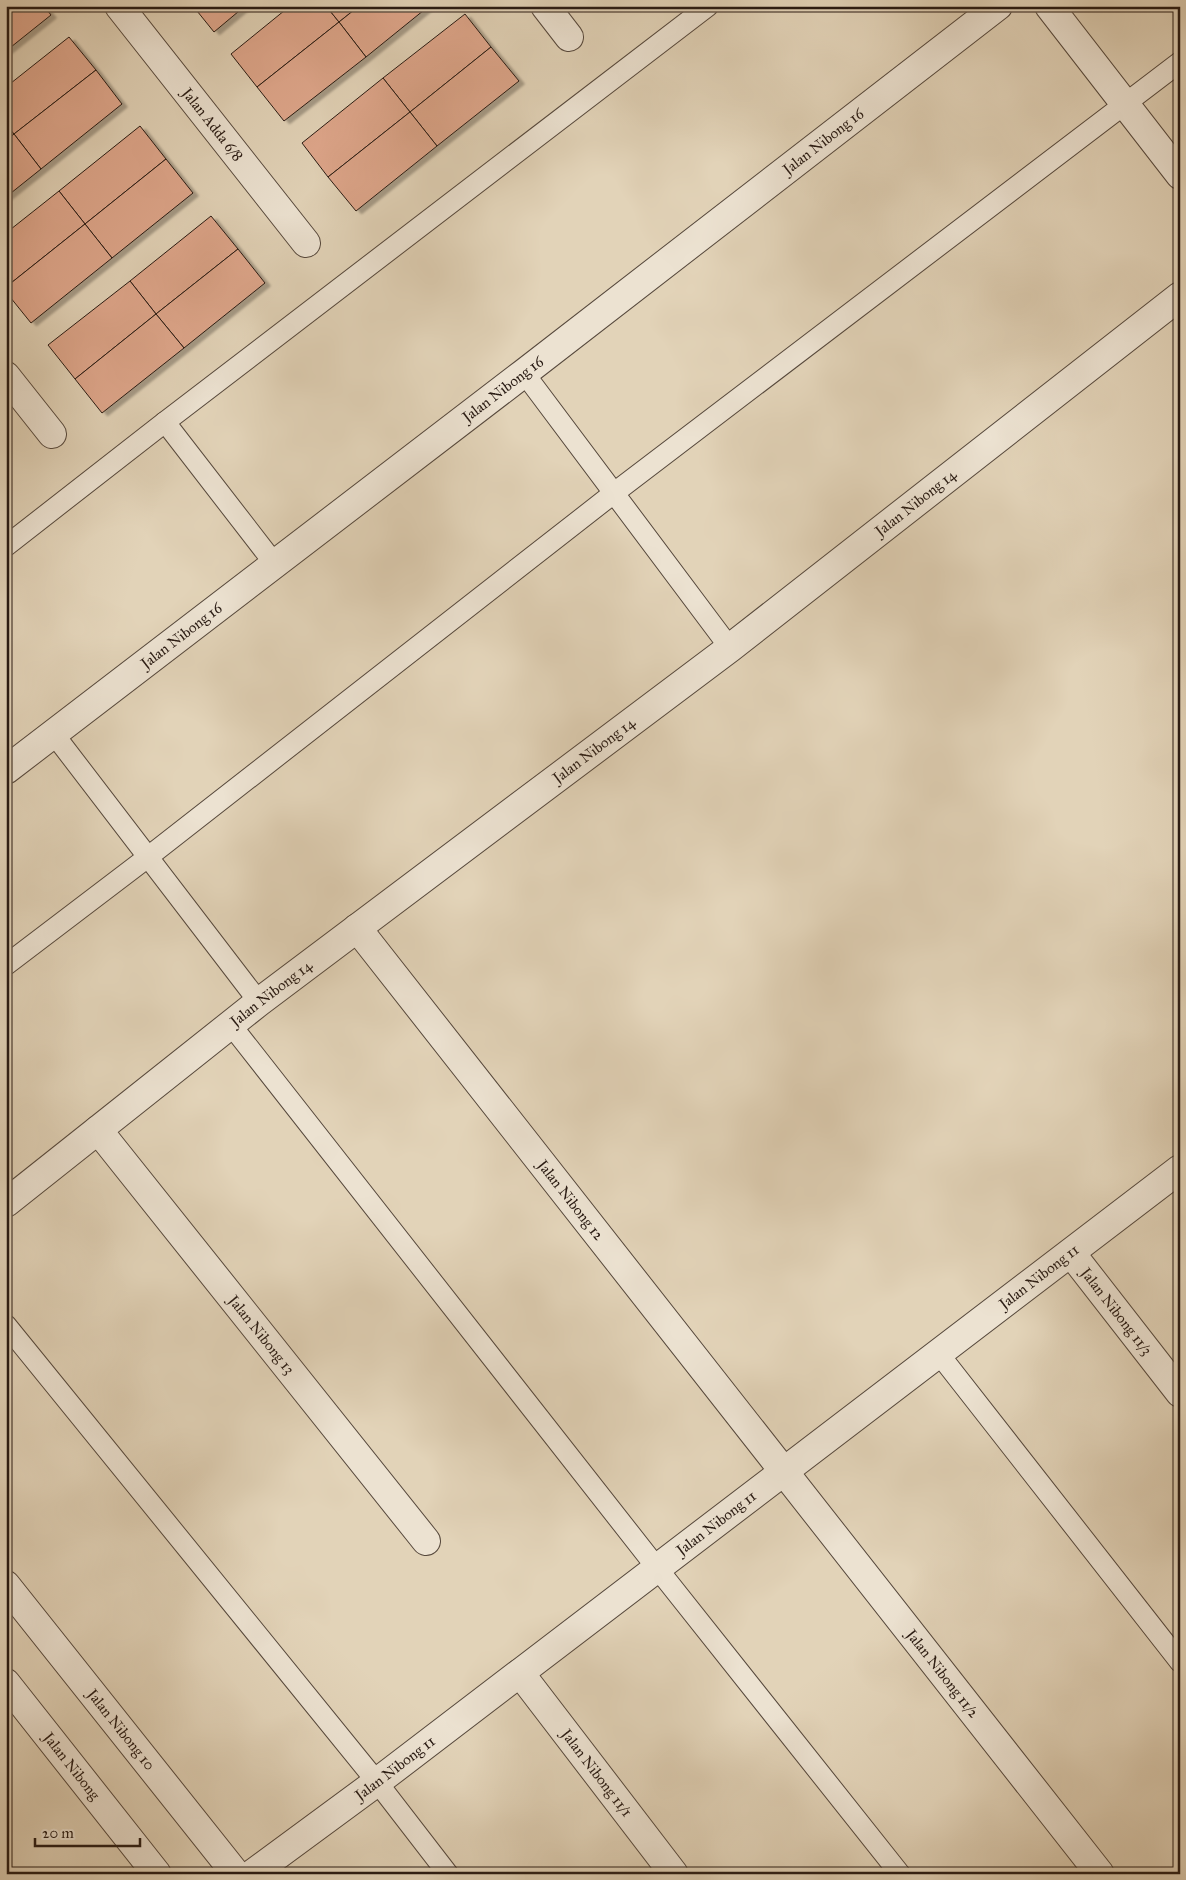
<svg xmlns="http://www.w3.org/2000/svg" width="1186" height="1880" font-family="'IM FELL Great Primer',serif">
<style>
.building{fill:#dfa78c;stroke:#281a13;filter:url(#shadow)}
.lines{fill:none;stroke-linecap:round;stroke-linejoin:round}
.service-casing{stroke:#56483c;stroke-width:22}
.minor-casing{stroke:#56483c;stroke-width:30}
.tertiary-casing{stroke:#56483c;stroke-width:30}
.service{stroke:#ece2d1;stroke-width:20}
.minor{stroke:#ece2d1;stroke-width:28}
.tertiary{stroke:#ece2d1;stroke-width:28}
.labels{text-anchor:middle;dominant-baseline:central;stroke-width:4.5;stroke-linejoin:round;paint-order:stroke}
.street-label{font-size:15px;fill:#281a13;stroke:#ece2d1}
</style>
<defs>
<filter id="shadow"><feDropShadow dx="5.5" dy="3" stdDeviation="1" flood-color="#0004"/></filter>
</defs>
<rect width="100%" height="100%" fill="#e2d3b8"/>
<filter id="stains"><feTurbulence type="fractalNoise" baseFrequency=".004" numOctaves="4"/><feColorMatrix values="0 0 0 0 .2 0 0 0 0 .09 0 0 0 0 .02 0 0 0 .5 -.17"/></filter>
<radialGradient id="worn" r=".72"><stop offset=".6" stop-color="#630" stop-opacity="0"/><stop offset="1" stop-color="#630" stop-opacity=".3"/></radialGradient>
<g class="building">
<path d="M6,6H44L51,15L6,51Z"/>
<path d="M193,6H245L214,32Z"/>
<path d="M290,6H326L339,22L257,87L231,54Z"/>
<path d="M326,6H359L339,22Z"/>
<path d="M359,6H429L366,57L339,22Z"/>
<path d="M465,14L491,47L410,112L383,78Z"/>
<path d="M339,22L366,57L284,121L257,87Z"/>
<path d="M69,37L96,70L14,134L6,125V87Z"/>
<path d="M491,47L519,81L437,146L410,112Z"/>
<path d="M96,70L122,104L41,169L14,134Z"/>
<path d="M383,78L410,112L328,177L302,143Z"/>
<path d="M410,112L437,146L356,211L328,177Z"/>
<path d="M6,125L14,134L6,141Z"/>
<path d="M140,126L166,159L85,224L59,191Z"/>
<path d="M14,134L41,169L6,197V141Z"/>
<path d="M166,159L193,193L112,258L85,224Z"/>
<path d="M59,191L85,224L6,287V233Z"/>
<path d="M211,216L238,249L156,314L130,281Z"/>
<path d="M85,224L112,258L31,323L6,292V287Z"/>
<path d="M238,249L265,283L184,348L156,314Z"/>
<path d="M130,281L156,314L75,379L48,345Z"/>
<path d="M156,314L184,348L102,413L75,379Z"/>
</g>
<g class="lines">
<defs>
<g id="service">
<path d="M524,373L730,648"/>
<path d="M6,546L165,422"/>
<path d="M274,563L165,422L708,6"/>
<path d="M53,733L259,1002"/>
<path d="M6,965L148,857L614,493L1180,62"/>
<path d="M231,1025L657,1568L900,1874"/>
<path d="M6,1325L377,1782L448,1874"/>
<path d="M939,1354L1180,1662"/>
</g>
<g id="minor">
<path id="s1" d="M119,6L306,243"/>
<path d="M545,6L569,37"/>
<path d="M1049,6L1180,175"/>
<path d="M6,376L52,434"/>
<path id="s2" d="M6,770L524,373L998,6"/>
<path id="s3" d="M357,928L1100,1874"/>
<path id="s4" d="M98,1130L426,1541"/>
<path id="s5" d="M6,1203L259,1002L730,648L1180,296"/>
<path id="s6" d="M1071,1253L1180,1393"/>
<path id="s7" d="M6,1585L236,1874"/>
<path id="s8" d="M520,1673L674,1874"/>
<path id="s9" d="M252,1874L377,1782L1180,1169"/>
</g>
<g id="tertiary">
<path id="s10" d="M6,1683L157,1874"/>
</g>
</defs>
<use href="#service" class="service-casing"/>
<use href="#minor" class="minor-casing"/>
<use href="#tertiary" class="tertiary-casing"/>
<use href="#service" class="service"/>
<use href="#minor" class="minor"/>
<use href="#tertiary" class="tertiary"/>
</g>
<g class="labels">
<g class="street-label">
<text stroke="none"><textPath href="#s1" startOffset="151">Jalan Adda 6/8</textPath></text>
<text stroke="none"><textPath href="#s2" startOffset="1031">Jalan Nibong 16</textPath></text>
<text stroke="none"><textPath href="#s2" startOffset="626">Jalan Nibong 16</textPath></text>
<text stroke="none"><textPath href="#s5" startOffset="1148">Jalan Nibong 14</textPath></text>
<text stroke="none"><textPath href="#s2" startOffset="221">Jalan Nibong 16</textPath></text>
<text stroke="none"><textPath href="#s5" startOffset="742">Jalan Nibong 14</textPath></text>
<text stroke="none"><textPath href="#s5" startOffset="338">Jalan Nibong 14</textPath></text>
<text stroke="none"><textPath href="#s3" startOffset="346">Jalan Nibong 12</textPath></text>
<text stroke="none"><textPath href="#s9" startOffset="988">Jalan Nibong 11</textPath></text>
<text stroke="none"><textPath href="#s6" startOffset="74">Jalan Nibong 11/3</textPath></text>
<text stroke="none"><textPath href="#s4" startOffset="262">Jalan Nibong 13</textPath></text>
<text stroke="none"><textPath href="#s9" startOffset="582">Jalan Nibong 11</textPath></text>
<text stroke="none"><textPath href="#s3" startOffset="948">Jalan Nibong 11/2</textPath></text>
<text stroke="none"><textPath href="#s7" startOffset="185">Jalan Nibong 10</textPath></text>
<text stroke="none"><textPath href="#s10" startOffset="106">Jalan Nibong</textPath></text>
<text stroke="none"><textPath href="#s9" startOffset="178">Jalan Nibong 11</textPath></text>
<text stroke="none"><textPath href="#s8" startOffset="126">Jalan Nibong 11/1</textPath></text>
</g>
</g>
<rect width="1186" height="1880" fill="none" stroke="#e2d3b8" stroke-width="25"/>
<rect x="8" y="8" width="1171" height="1865" fill="none" stroke="#281a13" stroke-width="2.5"/>
<rect x="12" y="12" width="1161" height="1855" fill="none" stroke="#281a13"/>
<path d="M35 1838v8h105v-8" fill="none" stroke="#281a13" stroke-width="2.5"/>
<text x="42" y="1838" font-size="15" fill="#281a13" stroke="#ece2d1" stroke-width="4" paint-order="stroke">20 m</text>
<rect width="100%" height="100%" filter="url(#stains)"/>
<rect width="100%" height="100%" fill="url(#worn)"/>
</svg>
